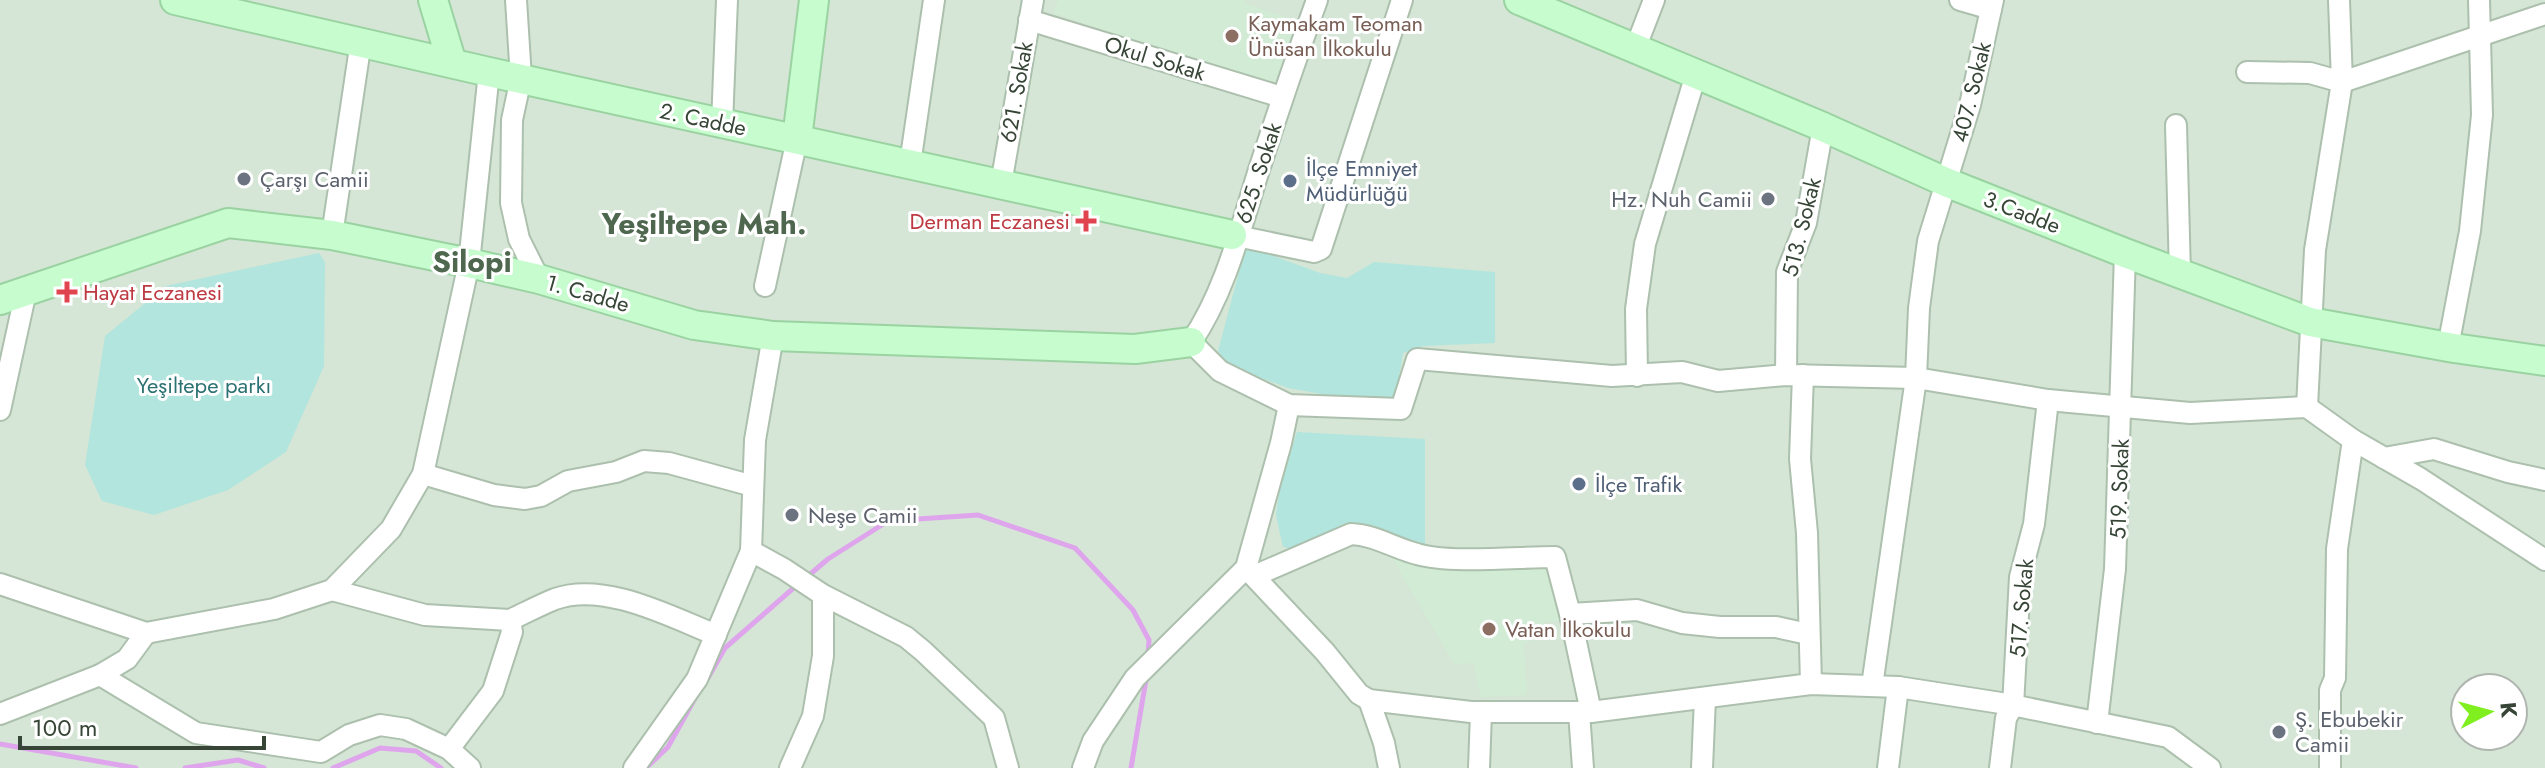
<svg xmlns="http://www.w3.org/2000/svg" width="2545" height="768" font-family="Jost,sans-serif">
<style>
.residential{fill:#d5e6d6;fill-rule:evenodd}
.education{fill:#d1ebd4}
.green{fill:#b1e5dd}
.lines{fill:none;stroke-linecap:round;stroke-linejoin:round}
.stream{stroke:#dea5ec;stroke-width:5}
.street-casing{stroke:#acc0ad;stroke-width:24}
.secondary-casing{stroke:#9ad3a1;stroke-width:32}
.street{stroke:#fff;stroke-width:20}
.secondary{stroke:#c7fccf;stroke-width:28}
.education-dot{fill:#8d6e63;stroke:#fff;stroke-width:3}
.worship-dot{fill:#6b7280;stroke:#fff;stroke-width:3}
.service-dot{fill:#5c6f8a;stroke:#fff;stroke-width:3}
.health-dot{fill:#e0444e;stroke:#fff;stroke-width:3}
.labels{text-anchor:middle;dominant-baseline:central;stroke-width:6;stroke-linejoin:round;paint-order:stroke}
.education-label{font-size:22px;fill:#785e54;stroke:#fff;text-anchor:start}
.street-label{font-size:22px;fill:#364536;stroke:#fff}
.service-label{font-size:22px;fill:#4e5e75;stroke:#fff;text-anchor:start}
.worship-label{font-size:22px;fill:#5b616d;stroke:#fff;text-anchor:start}
.health-label{font-size:22px;fill:#be3a42;stroke:#fff;text-anchor:end}
.park-label{font-size:22px;fill:#2c7273;stroke:#fff}
.district-label{font-size:30px;font-weight:bold;fill:#4e674e;stroke:#fff}
</style>
<rect width="100%" height="100%" fill="#e6f2e7"/>
<path class="residential" d="M0,0H2545V768H0ZM2465,688H2513V736H2465Z"/>
<g class="education">
<path d="M1058,0H1245V3L1299,22L1273,86L1053,13Z"/>
<path d="M1392,558L1445,566H1548L1562,621L1545,622V637L1524,643L1527,695L1481,697L1473,663L1454,664Z"/>
</g>
<g class="green">
<path d="M1246,246L1320,273L1347,278L1374,262L1495,272V343L1423,346L1403,353L1396,395L1377,404L1288,388L1226,365L1218,351Z"/>
<path d="M319,253L325,262L324,366L286,452L228,490L154,515L102,501L85,465L105,336L166,286Z"/>
<path d="M1297,432L1425,439V544L1352,524L1292,549L1283,547L1276,515L1280,487Z"/>
</g>
<g class="lines">
<g class="stream">
<path d="M808,576L828,559L888,521L978,515L1075,548L1133,610L1149,640L1148,656"/>
<path d="M708,678L725,648L797,585"/>
<path d="M0,744L136,768"/>
<path d="M185,768L238,760L264,768"/>
<path d="M333,768L380,748L416,751L441,768"/>
<path d="M646,768L668,747L698,693"/>
<path d="M1131,768L1147,674"/>
</g>
<defs>
<g id="street">
<path d="M516,0L521,78L512,120L511,203L519,239L539,279"/>
<path d="M1317,0C1296,58 1276,117 1257,176C1240,231 1224,294 1191,342L1220,371L1289,405L1401,409L1417,359L1612,376L1682,372L1718,381L1786,375L1916,378L2048,400L2190,413L2307,407L2353,440L2421,479L2545,560"/>
<path d="M1960,0L1991,9"/>
<path d="M1029,20L1282,97"/>
<path d="M1635,49L1654,0"/>
<path d="M2247,72L2310,73L2342,82L2545,14"/>
<path d="M722,124L727,0"/>
<path d="M2176,125L2180,274"/>
<path d="M910,164L934,0"/>
<path d="M1001,184L1033,0"/>
<path d="M332,235L361,41"/>
<path d="M1232,235L1314,252L1321,249L1402,0"/>
<path d="M765,286L797,139"/>
<path d="M2448,347L2470,231L2482,115L2479,0"/>
<path d="M1786,375L1787,272L1806,223L1823,127"/>
<path d="M1803,375L1800,459L1807,533L1811,684"/>
<path d="M1637,376L1636,309L1645,244L1696,74"/>
<path d="M2307,407L2315,250L2342,82L2339,0"/>
<path d="M0,410L26,291"/>
<path d="M2384,458L2434,449L2508,472L2545,480"/>
<path d="M423,474L494,495L525,499L541,496L568,481L616,472L644,461L669,463L753,486"/>
<path d="M751,551L784,569L823,595L906,637L923,651L994,718L1008,768"/>
<path d="M1246,568L1325,652L1359,694L1369,700L1471,712H1591L1811,684L1898,687L2007,704L2168,737L2210,768"/>
<path d="M1254,576L1351,534C1375,535 1394,548 1417,554C1451,564 1517,557 1555,557L1570,614L1591,712"/>
<path d="M0,584L146,633L274,609L332,590L391,529L423,474L469,263L489,72"/>
<path d="M332,590L425,615L510,620L512,632L493,691L449,749"/>
<path d="M1570,614L1637,610L1682,623L1720,627H1776L1808,634"/>
<path d="M510,620C525,613 540,605 555,599C604,581 671,617 716,635"/>
<path d="M100,675L196,733L321,752L349,735L380,725L406,729L449,749L470,768"/>
<path d="M1872,686L1916,378L1919,308L1928,241L1970,105L1993,0"/>
<path d="M1369,700L1384,743L1389,768"/>
<path d="M1579,712L1583,768"/>
<path d="M0,714L100,675L127,659L146,633"/>
<path d="M2097,723L2115,569L2125,253"/>
<path d="M634,768L697,679L751,551L755,440L773,336"/>
<path d="M790,768L813,716L823,656V595"/>
<path d="M1083,768L1093,741L1135,678L1246,568L1281,443L1289,405"/>
<path d="M1479,768L1481,712"/>
<path d="M1702,768L1705,698"/>
<path d="M1888,768L1898,687"/>
<path d="M2000,768L2006,718L2013,706L2020,577L2034,524L2048,400"/>
<path d="M2330,768V690L2335,678L2337,549L2353,440"/>
</g>
<g id="secondary">
<path d="M175,0L489,72L1232,235"/>
<path d="M433,0L452,63"/>
<path d="M1519,0L1823,127L1948,183L2125,253L2310,322L2454,348L2545,361"/>
<path d="M797,139L814,0"/>
<path d="M0,300L228,223L332,235L469,263L539,279L694,325L773,336L1135,349L1191,342"/>
</g>
</defs>
<use href="#street" class="street-casing"/>
<use href="#secondary" class="secondary-casing"/>
<use href="#street" class="street"/>
<use href="#secondary" class="secondary"/>
</g>
<g class="education-dot">
<circle cx="1232" cy="36" r="8"/>
<circle cx="1489" cy="629" r="8"/>
</g>
<g class="worship-dot">
<circle cx="244" cy="179" r="8"/>
<circle cx="1768" cy="199" r="8"/>
<circle cx="792" cy="515" r="8"/>
<circle cx="2279" cy="732" r="8"/>
</g>
<g class="service-dot">
<circle cx="1290" cy="181" r="8"/>
<circle cx="1579" cy="484" r="8"/>
</g>
<g class="health-dot">
<path d="M1082 209h8v8h8v8h-8v8h-8v-8h-8v-8h8z"/>
<path d="M63 280h8v8h8v8h-8v8h-8v-8h-8v-8h8z"/>
</g>
<g class="labels">
<g class="education-label">
<text x="1248" y="23">Kaymakam Teoman<tspan x="1248" dy="25">Ünüsan İlkokulu</tspan></text>
<text x="1505" y="629">Vatan İlkokulu</text>
</g>
<g class="street-label">
<text transform="translate(1155 58) rotate(17)">Okul Sokak</text>
<text transform="translate(1016 92) rotate(-80)">621. Sokak</text>
<text transform="translate(1971 92) rotate(-76)">407. Sokak</text>
<text transform="translate(703 119) rotate(12)">2. Cadde</text>
<text transform="translate(1258 173) rotate(-72)">625. Sokak</text>
<text transform="translate(2022 212) rotate(21)">3.Cadde</text>
<text transform="translate(1801 227) rotate(-76)">513. Sokak</text>
<text transform="translate(588 293) rotate(16)">1. Cadde</text>
<text transform="translate(2119 489) rotate(-88)">519. Sokak</text>
<text transform="translate(2021 608) rotate(-85)">517. Sokak</text>
</g>
<g class="service-label">
<text x="1306" y="168">İlçe Emniyet<tspan x="1306" dy="25">Müdürlüğü</tspan></text>
<text x="1595" y="484">İlçe Trafik</text>
</g>
<g class="worship-label">
<text x="260" y="179">Çarşı Camii</text>
<text x="1752" y="199" text-anchor="end">Hz. Nuh Camii</text>
<text x="808" y="515">Neşe Camii</text>
<text x="2295" y="719">Ş. Ebubekir<tspan x="2295" dy="25">Camii</tspan></text>
</g>
<g class="health-label">
<text x="1070" y="221">Derman Eczanesi</text>
<text x="83" y="292" text-anchor="start">Hayat Eczanesi</text>
</g>
<g class="park-label">
<text x="204" y="385">Yeşiltepe parkı</text>
</g>
<g class="district-label">
<text x="704" y="223">Yeşiltepe Mah.</text>
<text x="472" y="261">Silopi</text>
</g>
</g>
<g transform="translate(2489 712) rotate(84)"><circle r="38" fill="#ffffff" stroke="#afb5af" stroke-width="2"/>
<path d="M0-6L14 30L0 20L-14 30Z" fill="#7fef20"/>
<text y="-12" font-size="22" font-weight="bold" text-anchor="middle" fill="#364536">K</text>
</g>
<path d="M20 736v12h244v-12" fill="none" stroke="#364536" stroke-width="4"/>
<text x="32" y="736" font-size="24" fill="#364536" stroke="#ffffff" stroke-width="6" paint-order="stroke">100 m</text>
</svg>
